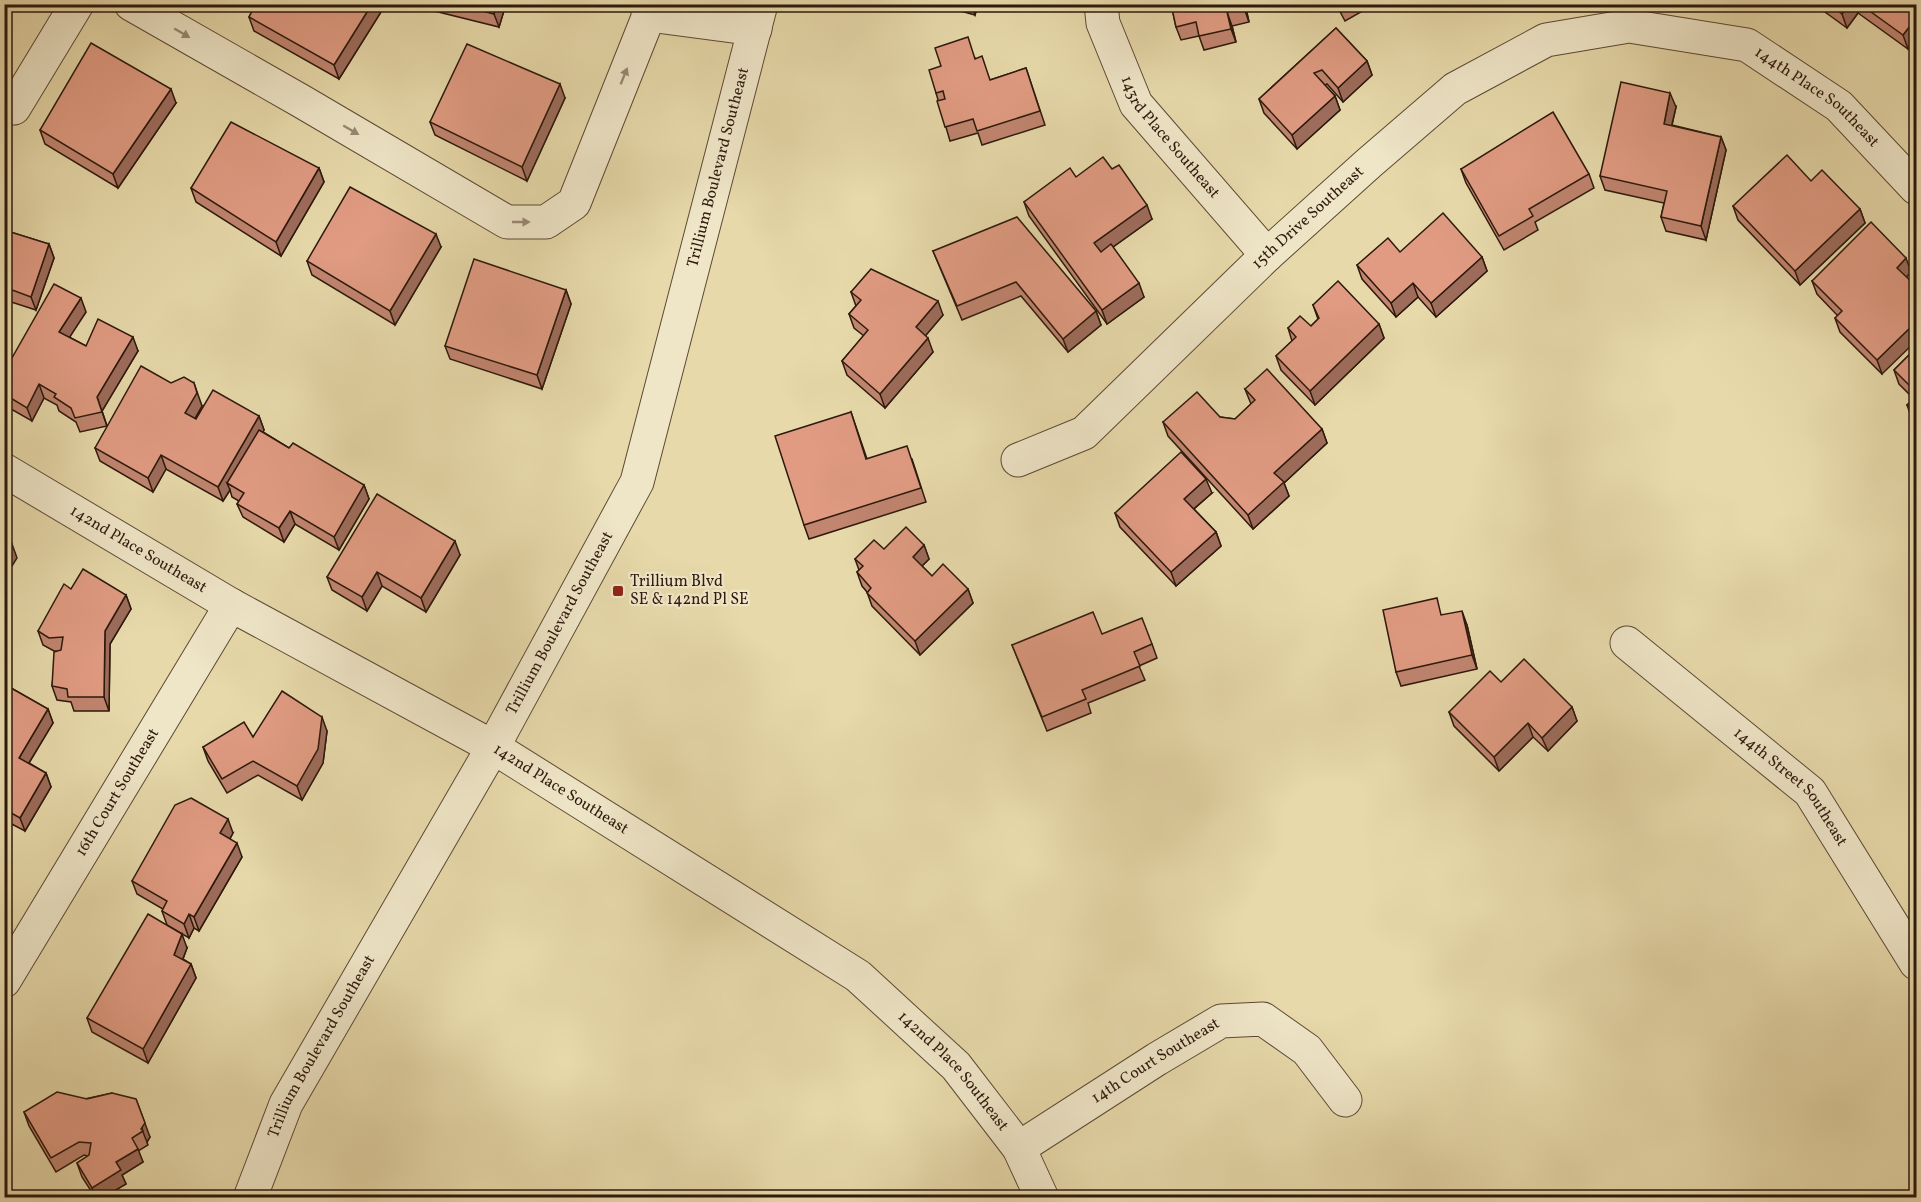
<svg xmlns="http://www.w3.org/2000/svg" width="1921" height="1202" font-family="Vollkorn,serif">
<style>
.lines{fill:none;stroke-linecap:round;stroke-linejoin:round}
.minor-casing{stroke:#5c4934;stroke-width:35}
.minor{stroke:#efe6c8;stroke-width:33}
.wall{fill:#c18570;stroke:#2d190c;stroke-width:1.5}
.shaded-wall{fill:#9d6c5b;stroke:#2d190c;stroke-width:1.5}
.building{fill:#e09b82;stroke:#2d190c;stroke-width:1.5}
.oneway{fill:#988a73}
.poi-dot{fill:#8f2418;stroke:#efe6c8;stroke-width:2}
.labels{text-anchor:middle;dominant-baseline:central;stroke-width:4.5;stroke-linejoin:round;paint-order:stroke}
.street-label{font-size:16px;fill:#2d190c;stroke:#efe6c8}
.poi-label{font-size:16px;fill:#2d190c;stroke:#efe6c8;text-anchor:start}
</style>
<rect width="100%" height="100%" fill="#e7d9aa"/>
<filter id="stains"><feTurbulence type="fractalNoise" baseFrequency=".00333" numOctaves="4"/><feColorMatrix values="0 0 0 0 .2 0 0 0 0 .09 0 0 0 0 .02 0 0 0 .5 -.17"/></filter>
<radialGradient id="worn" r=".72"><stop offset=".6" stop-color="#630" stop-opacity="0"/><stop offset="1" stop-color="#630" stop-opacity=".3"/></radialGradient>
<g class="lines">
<defs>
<g id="minor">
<path d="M131,4L301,101L507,222H546L574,203L649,15L646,4"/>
<path id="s1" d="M1101,4L1103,23L1136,104L1267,255"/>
<path d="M649,15L755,29"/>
<path d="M14,108L77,4"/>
<path id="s2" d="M1018,460L1084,433L1267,255L1369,163L1455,89L1546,40L1629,26L1747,45L1839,106L1916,188"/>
<path id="s3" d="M4,470L231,605L493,747L858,976L956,1066L1019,1148L1042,1198"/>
<path id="s4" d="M1627,643L1810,792L1916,963"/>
<path id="s5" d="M4,981L231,605"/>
<path id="s6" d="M1019,1148L1157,1059L1221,1021L1263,1019L1307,1050L1345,1100"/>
<path id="s7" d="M250,1198L286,1104L493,747L637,482L761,4"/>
</g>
</defs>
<use href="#minor" class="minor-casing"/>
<use href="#minor" class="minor"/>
</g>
<g class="wall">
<path d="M227,4H240L236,10Z"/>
<path d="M256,4H386L339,79L254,31L249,17Z"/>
<path d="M406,4H506L499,27Z"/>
<path d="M936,4H978L975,15Z"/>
<path d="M1171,4H1245L1249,22L1232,26L1236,42L1204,50L1199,36L1181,40L1176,27Z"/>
<path d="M1336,4H1375L1345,21Z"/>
<path d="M1814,4H1917V38L1908,49L1858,13L1847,28Z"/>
<path d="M1336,28L1367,61L1372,75L1343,102L1327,84L1325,85L1335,96L1340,110L1297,149L1264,113L1259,99Z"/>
<path d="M975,58L990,80L1026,68L1045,125L982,145L978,133L950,141L936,93Z"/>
<path d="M565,98L527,181L435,135L430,122Z"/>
<path d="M176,103L118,188L45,144L40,130Z"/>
<path d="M1676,107L1672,125L1721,137L1726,150L1706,240L1666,231L1661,217L1664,203L1605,190L1600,176Z"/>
<path d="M319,168L324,182L281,256L196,202L191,188Z"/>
<path d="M1461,169L1589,174L1594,188L1535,222L1538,230L1504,250L1466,183Z"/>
<path d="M1076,177L1152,219L1113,247L1144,297L1107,324L1029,216L1024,202Z"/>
<path d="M1811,181L1860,209L1865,223L1800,285L1738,220L1733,206Z"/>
<path d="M4,230L49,244L54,258L36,310L5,300Z"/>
<path d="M441,247L395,325L312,275L307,261Z"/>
<path d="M933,251L1096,311L1101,325L1068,352L1021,296L962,320Z"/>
<path d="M1400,252L1482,257L1487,271L1436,317L1418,297L1396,317L1362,279L1357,265Z"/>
<path d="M1911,272L1906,277L1882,374L1840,332L1835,318L1838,316L1817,294L1812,281Z"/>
<path d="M566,290L571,304L542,389L450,359L445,346Z"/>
<path d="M851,292L943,315L925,336L933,352L885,408L847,375L842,361L864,336L854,328L849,314L856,306Z"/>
<path d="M1313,305L1379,324L1384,338L1315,405L1281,370L1276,356L1292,341L1288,328L1311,326L1318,319Z"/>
<path d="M86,312L69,337L86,346L138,351L102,411L107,426L80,432L76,422L59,411L57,405L44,398L32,421L4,405V372Z"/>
<path d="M1917,347V423L1912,419L1907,405L1914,399L1899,384L1894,370Z"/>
<path d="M1245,389L1322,429L1327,443L1284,483L1289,496L1253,529L1168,436L1163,422L1220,417L1235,419L1251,404Z"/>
<path d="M202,406L195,419L259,416L264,430L263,432L289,448L364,485L369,499L339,550L295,524L284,542L243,517L237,504L239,501L232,497L230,490L223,501L166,469L153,492L100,461L95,448Z"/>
<path d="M851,412L867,459H912L926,502L809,539L804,525Z"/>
<path d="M1212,493L1194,509L1216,532L1221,546L1176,586L1120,527L1115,513Z"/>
<path d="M924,545L929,559L922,566L932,576L968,589L973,603L920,655L872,606L867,592L862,586L857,572L859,570L855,559L884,549Z"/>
<path d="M460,555L426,612L382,586L367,611L332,590L327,577Z"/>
<path d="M71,589L126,595L131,609L110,644L109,711H74L71,702L57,700L52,686L56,651H54L43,645L38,631Z"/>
<path d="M1443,615L1467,625L1477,669L1401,686L1396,672Z"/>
<path d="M1102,634L1152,644L1157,658L1139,666L1145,680L1088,703L1091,713L1047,731L1012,645Z"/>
<path d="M1501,682L1572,707L1577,721L1548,751L1533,737L1499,771L1454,726L1449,712Z"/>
<path d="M4,684L48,709L53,723L29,763L46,773L51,787L25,831L4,820Z"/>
<path d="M327,731L323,763L302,800L258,775L227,793L208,761L203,747L253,737Z"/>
<path d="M233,833L230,839L242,857L199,931L194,928L189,938L167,925L162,911L163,909L137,894L132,881Z"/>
<path d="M187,948L183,959L191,964L196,978L148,1063L92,1032L87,1018Z"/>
<path d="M112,1093L150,1137L147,1142L148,1145L138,1151L143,1162L122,1175L126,1184L104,1197H95L82,1177L77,1163L88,1156L84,1155L56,1172L29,1126L24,1112Z"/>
</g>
<g class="shaded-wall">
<path d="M4,4H6L9,12L4,18Z"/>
<path d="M234,4H240L236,10Z"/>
<path d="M372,4H386L339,79L334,65Z"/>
<path d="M497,4H506L499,27L494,14Z"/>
<path d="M971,4H978L975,15Z"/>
<path d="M1243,4H1245L1249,22L1244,8Z"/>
<path d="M1849,4H1855L1858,13L1847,28L1842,14Z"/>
<path d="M1227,12L1232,26L1236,42L1231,29Z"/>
<path d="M1917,17V38L1908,49L1903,35Z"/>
<path d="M1367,61L1372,75L1343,102L1338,88Z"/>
<path d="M560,84L565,98L527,181L522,167Z"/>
<path d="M171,89L176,103L118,188L113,174Z"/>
<path d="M1670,93L1676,107L1669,137L1664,124Z"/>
<path d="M1335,96L1340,110L1297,149L1292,135Z"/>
<path d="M1721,137L1726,150L1706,240L1701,226Z"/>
<path d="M319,168L324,182L281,256L276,242Z"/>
<path d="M1147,205L1152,219L1099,257L1094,243Z"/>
<path d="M1860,209L1865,223L1800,285L1795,271Z"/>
<path d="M436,234L441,247L395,325L390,311Z"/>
<path d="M49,244L54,258L36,310L31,297Z"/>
<path d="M1482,257L1487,271L1436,317L1431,303Z"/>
<path d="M1906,258L1911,272L1902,282L1897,268Z"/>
<path d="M1139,283L1144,297L1107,324L1102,310Z"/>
<path d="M1413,283L1418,297L1396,317L1391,303Z"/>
<path d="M566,290L571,304L542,389L537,375Z"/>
<path d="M81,298L86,312L64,346L59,332Z"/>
<path d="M938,301L943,315L921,341L916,327Z"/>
<path d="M1096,311L1101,325L1068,352L1063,339Z"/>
<path d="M1917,321V340L1882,374L1877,360Z"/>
<path d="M1379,324L1384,338L1315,405L1310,391Z"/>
<path d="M133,337L138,351L102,411L107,426L97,397Z"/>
<path d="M928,338L933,352L885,408L880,394Z"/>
<path d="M194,383L202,406L190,427L185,413Z"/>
<path d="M39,384L44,398L32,421L27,408Z"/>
<path d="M259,416L264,430L232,486L227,483L230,490L223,501L218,487Z"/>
<path d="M1322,429L1327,443L1284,483L1289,496L1253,529L1248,515L1274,473Z"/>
<path d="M161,455L166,469L153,492L148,478Z"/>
<path d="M1206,479L1212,493L1189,513L1184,499Z"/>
<path d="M364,485L369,499L339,550L334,537Z"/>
<path d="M290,511L295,524L284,542L279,528Z"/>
<path d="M1216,532L1221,546L1176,586L1171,572Z"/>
<path d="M455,541L460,555L426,612L421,598Z"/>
<path d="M12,544L17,558L4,579V557Z"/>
<path d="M924,545L929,559L918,570L913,557Z"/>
<path d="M377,572L382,586L367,611L362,597Z"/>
<path d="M968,589L973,603L920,655L915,641Z"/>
<path d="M126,595L131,609L110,644L109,711L104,697L105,631Z"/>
<path d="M1462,611L1467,625L1477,669L1472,655Z"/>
<path d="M1572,707L1577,721L1548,751L1542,738Z"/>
<path d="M48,709L53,723L24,771L19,758Z"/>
<path d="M322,717L327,731L323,763L302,800L297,786Z"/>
<path d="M1528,723L1533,737L1499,771L1494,757Z"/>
<path d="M46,773L51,787L25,831L20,818Z"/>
<path d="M228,819L233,833L225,847L220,833Z"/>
<path d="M6,841L11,855L4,862V843Z"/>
<path d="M237,843L242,857L199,931L194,917Z"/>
<path d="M189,914L194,928L189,938L184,924Z"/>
<path d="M182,934L187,948L179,969L174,955Z"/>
<path d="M191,964L196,978L148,1063L143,1049Z"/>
<path d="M136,1099L150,1137L147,1142L143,1132Z"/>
<path d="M138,1149L143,1162L122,1175L126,1184L104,1197H96L92,1188L116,1162Z"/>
</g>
<g class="building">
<path d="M256,4H372L334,65L249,17Z"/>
<path d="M456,4H497L494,14Z"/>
<path d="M1171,4H1243L1244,8L1227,12L1231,29L1199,36L1196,22L1176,27Z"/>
<path d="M1829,4H1849L1842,14Z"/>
<path d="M1860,4H1917V17L1903,35Z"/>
<path d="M1336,28L1367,61L1338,88L1322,70L1314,73L1335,96L1292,135L1259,99Z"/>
<path d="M968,37L975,59L982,56L990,80L1026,68L1040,111L977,131L973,119L945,127L937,101L945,99L943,91L936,93L929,70L941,66L935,48Z"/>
<path d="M91,43L171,89L113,174L40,130Z"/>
<path d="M467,44L560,84L522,167L430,122Z"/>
<path d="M1621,82L1670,93L1664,124L1721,137L1701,226L1661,217L1667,191L1600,176Z"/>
<path d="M1553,112L1589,174L1529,209L1533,216L1499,236L1461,169Z"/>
<path d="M231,122L319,168L276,242L191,188Z"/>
<path d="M1787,155L1811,181L1822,170L1860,209L1795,271L1733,206Z"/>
<path d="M1103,157L1112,169L1119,165L1147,205L1094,243L1101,252L1111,244L1139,283L1102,310L1024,202L1070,168L1076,177Z"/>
<path d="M350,187L436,234L390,311L307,261Z"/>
<path d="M1443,213L1482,257L1431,303L1413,283L1391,303L1357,265L1388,238L1400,252Z"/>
<path d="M1017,217L1096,311L1063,339L1016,282L957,306L933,251Z"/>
<path d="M1871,222L1906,258L1897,268L1917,287V321L1877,360L1835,318L1842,311L1812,281Z"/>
<path d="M4,230L49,244L31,297L4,287Z"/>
<path d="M474,259L566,290L537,375L445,346Z"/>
<path d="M871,269L938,301L916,327L928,338L880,394L842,361L868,330L849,314L861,300L851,292Z"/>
<path d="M1338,281L1379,324L1310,391L1276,356L1296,337L1288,328L1300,316L1311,326L1319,318L1313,305Z"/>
<path d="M54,284L81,298L59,332L86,346L98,319L133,337L97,397L102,412L75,418L71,408L54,397L56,394L39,384L27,408L4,394V372Z"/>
<path d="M1917,347V393L1894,370Z"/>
<path d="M141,366L171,383L184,377L194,383L197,393L185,413L196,419L213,390L259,416L218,487L161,455L148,478L95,448Z"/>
<path d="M1267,369L1322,429L1274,473L1284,482L1248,515L1163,422L1197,392L1220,417L1235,419L1255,400L1245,389Z"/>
<path d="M1917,396V414L1907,405Z"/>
<path d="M851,412L866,459L907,446L921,488L804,525L775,436Z"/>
<path d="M259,430L289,448L293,443L364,485L334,537L290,511L279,528L237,504L244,493L227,483Z"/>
<path d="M1181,452L1206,479L1184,499L1216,532L1171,572L1115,513Z"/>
<path d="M377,494L455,541L421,598L377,572L362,597L327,577Z"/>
<path d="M906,527L924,545L913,557L932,576L943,564L968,589L915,641L867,593L871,588L857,572L863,566L855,559L874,540L884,549Z"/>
<path d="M4,539L12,544L4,557Z"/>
<path d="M83,569L126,595L105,631L104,697H68L67,689L52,686L54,652L61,650L63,637L49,638L38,631L64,584L71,589Z"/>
<path d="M1437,598L1441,615L1462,611L1472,655L1396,672L1383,610Z"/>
<path d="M1093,612L1102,634L1142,618L1152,644L1134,652L1140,666L1082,690L1086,699L1042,717L1012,645Z"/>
<path d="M1524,659L1572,707L1542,738L1528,723L1494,757L1449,712L1490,671L1501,682Z"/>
<path d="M4,684L48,709L19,758L46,773L20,818L4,809Z"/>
<path d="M282,691L322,717L318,749L297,786L253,761L222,779L203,747L244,722L253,737Z"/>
<path d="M191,798L228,819L220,833L237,843L194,917L189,914L184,924L162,911L167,901L132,881L175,805Z"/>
<path d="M148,914L182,934L174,955L191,964L143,1049L87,1018Z"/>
<path d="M57,1092L87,1099L112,1093L136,1099L145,1123L141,1129L143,1131L132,1138L138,1149L116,1162L121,1170L92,1188L77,1163L89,1155L91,1143L79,1142L51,1158L24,1112Z"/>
</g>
<defs><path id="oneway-solid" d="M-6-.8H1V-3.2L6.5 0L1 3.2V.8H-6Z" transform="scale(1.5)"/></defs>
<g class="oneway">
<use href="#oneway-solid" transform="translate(182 33) rotate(30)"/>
<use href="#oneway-solid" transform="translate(624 76) rotate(-68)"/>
<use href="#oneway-solid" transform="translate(351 130) rotate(30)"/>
<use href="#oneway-solid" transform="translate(521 222)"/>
</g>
<rect class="poi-dot" x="612" y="585" width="12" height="12" rx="3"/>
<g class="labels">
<g class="street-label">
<text stroke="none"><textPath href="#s2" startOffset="972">144th Place Southeast</textPath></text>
<text stroke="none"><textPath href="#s1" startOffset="153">143rd Place Southeast</textPath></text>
<text stroke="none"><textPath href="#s7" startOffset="1140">Trillium Boulevard Southeast</textPath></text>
<text stroke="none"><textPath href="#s2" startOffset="382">15th Drive Southeast</textPath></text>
<text stroke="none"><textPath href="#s3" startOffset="156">142nd Place Southeast</textPath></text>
<text stroke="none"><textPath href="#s7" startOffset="654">Trillium Boulevard Southeast</textPath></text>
<text stroke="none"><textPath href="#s3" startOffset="642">142nd Place Southeast</textPath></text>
<text stroke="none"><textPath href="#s4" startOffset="219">144th Street Southeast</textPath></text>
<text stroke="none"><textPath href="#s5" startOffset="220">16th Court Southeast</textPath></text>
<text stroke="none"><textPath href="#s7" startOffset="168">Trillium Boulevard Southeast</textPath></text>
<text stroke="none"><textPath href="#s6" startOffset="162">14th Court Southeast</textPath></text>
<text stroke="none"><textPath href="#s3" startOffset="1128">142nd Place Southeast</textPath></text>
</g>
<g class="poi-label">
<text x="630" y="582">Trillium Blvd<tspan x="630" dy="18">SE &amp; 142nd Pl SE</tspan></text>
</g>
</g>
<rect width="1921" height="1202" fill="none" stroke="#e7d9aa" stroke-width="24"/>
<rect x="6" y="6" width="1909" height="1190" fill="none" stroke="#2d190c" stroke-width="3"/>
<rect x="12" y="12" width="1897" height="1178" fill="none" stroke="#2d190c" stroke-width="1.5"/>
<rect width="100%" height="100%" filter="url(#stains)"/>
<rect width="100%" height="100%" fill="url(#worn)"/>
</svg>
